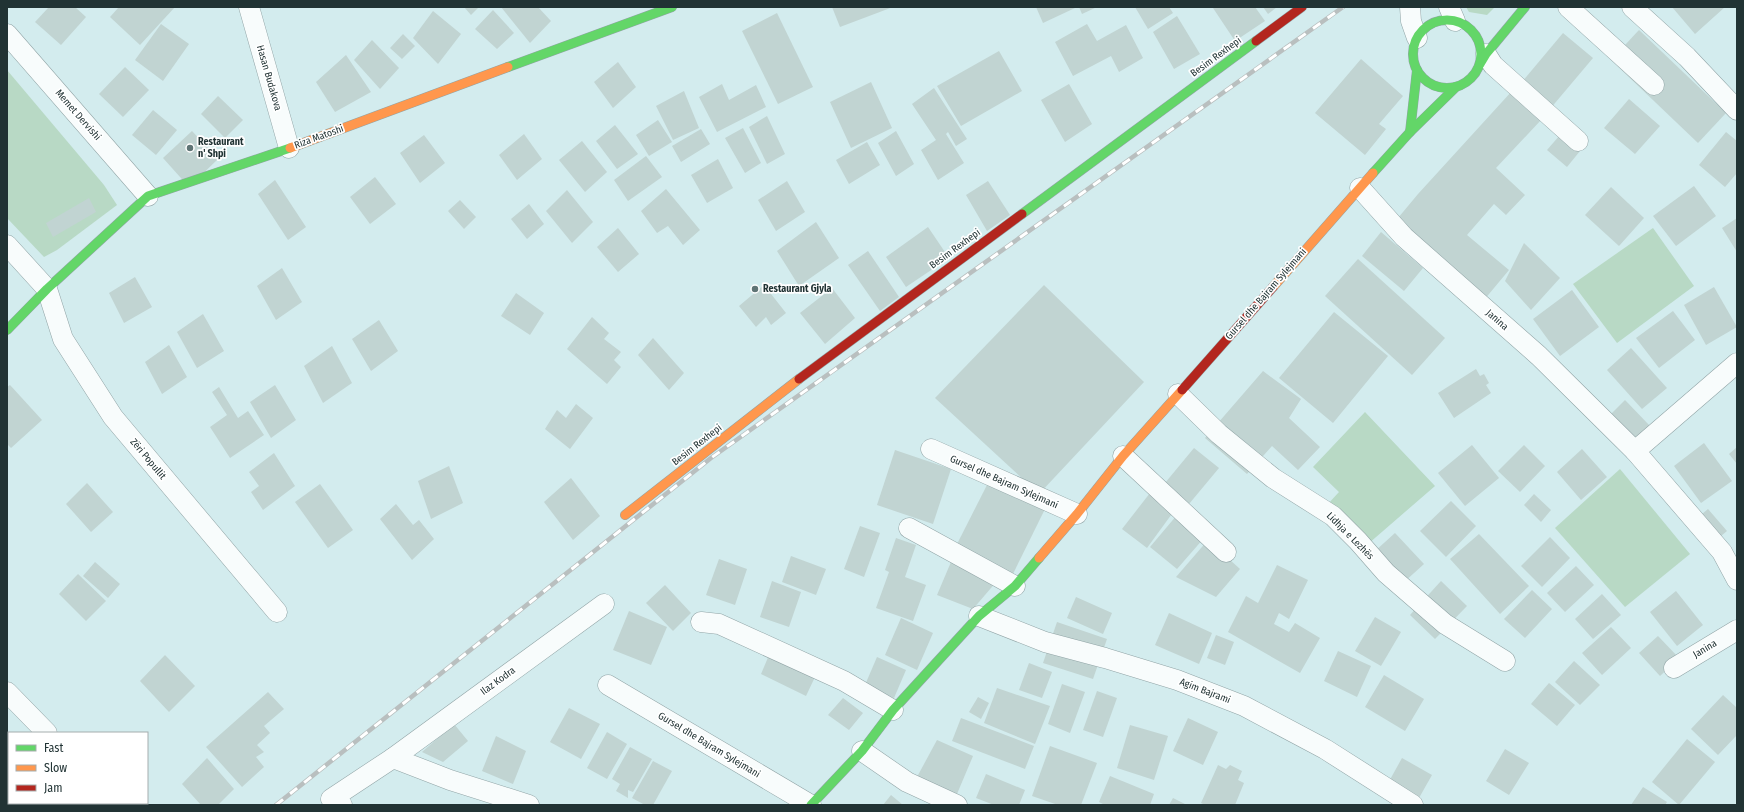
<svg xmlns="http://www.w3.org/2000/svg" width="1744" height="812" font-family="'Fira Sans Condensed',sans-serif">
<style>
.green{fill:#b8d9c5}
.building{fill:#c1d4d2}
.lines{fill:none;stroke-linecap:round;stroke-linejoin:round}
.street-casing{stroke:#91a4a6;stroke-width:21}
.fast-casing{stroke:#91a4a6;stroke-width:10}
.slow-casing{stroke:#91a4a6;stroke-width:10}
.jam-casing{stroke:#91a4a6;stroke-width:10}
.street{stroke:#f8fcfc;stroke-width:20}
.fast{stroke:#63d668;stroke-width:9}
.slow{stroke:#ff974d;stroke-width:9}
.jam{stroke:#b3261e;stroke-width:9}
.rail-casing{stroke:#b9bfbf;stroke-width:4.5}
.rail{stroke:#fff;stroke-width:3;stroke-dasharray:9;stroke-linecap:butt}
.poi-dot{fill:#5f7475;stroke:#fff;stroke-width:1.5}
.labels{text-anchor:middle;dominant-baseline:central;stroke-width:3.5;stroke-linejoin:round;paint-order:stroke}
.street-label{font-size:10px;fill:#213334;stroke:#fff}
.poi-label{font-size:10px;font-weight:bold;fill:#213334;stroke:#fff;text-anchor:start}
</style>
<rect width="100%" height="100%" fill="#d3ecee"/>
<g class="green">
<path d="M1466,7H1495L1487,15L1469,12Z"/>
<path d="M7,70L104,185L117,205L57,250L44,257L7,218Z"/>
<path d="M1653,228L1694,286L1617,343L1573,284Z"/>
<path d="M1365,412L1435,486L1368,544L1327,505L1339,492L1313,467Z"/>
<path d="M1620,469L1690,554L1625,607L1555,528Z"/>
</g>
<g class="building">
<path d="M49,7H75L86,17L61,45L35,22Z"/>
<path d="M119,7H175L140,45L110,17Z"/>
<path d="M464,7H479L471,15Z"/>
<path d="M501,7H538L551,21L530,43Z"/>
<path d="M832,7H893L840,27Z"/>
<path d="M1036,7H1074L1075,8L1043,23Z"/>
<path d="M1079,7H1097L1082,14Z"/>
<path d="M1135,7H1169L1173,13L1148,29Z"/>
<path d="M1215,7H1255L1265,21L1235,41L1213,8Z"/>
<path d="M1263,7H1277L1268,14Z"/>
<path d="M1672,7H1725L1695,34Z"/>
<path d="M493,10L514,33L497,49L475,29Z"/>
<path d="M433,11L461,34L438,64L413,38Z"/>
<path d="M777,13L813,87L778,104L742,31Z"/>
<path d="M1177,16L1200,54L1174,69L1153,32Z"/>
<path d="M161,24L189,44L163,81L135,60Z"/>
<path d="M1087,24L1097,41L1126,25L1143,58L1119,72L1111,56L1073,76L1055,42Z"/>
<path d="M1639,30L1726,113L1698,143L1611,60Z"/>
<path d="M1563,33L1593,58L1550,109L1521,83Z"/>
<path d="M403,34L415,46L402,59L390,48Z"/>
<path d="M372,40L399,68L380,89L354,60Z"/>
<path d="M999,51L1022,91L961,126L937,86Z"/>
<path d="M346,55L371,92L335,112L316,82Z"/>
<path d="M1361,59L1403,96L1379,124L1386,129L1365,155L1315,113Z"/>
<path d="M618,62L636,87L613,108L594,82Z"/>
<path d="M125,67L149,90L123,117L99,94Z"/>
<path d="M871,82L892,128L851,148L830,102Z"/>
<path d="M722,84L729,100L756,85L766,107L717,132L699,97Z"/>
<path d="M1069,84L1092,124L1065,142L1041,100Z"/>
<path d="M934,88L967,139L956,146L948,132L946,134L964,163L938,180L921,150L936,140L912,104Z"/>
<path d="M684,91L699,128L673,140L656,106Z"/>
<path d="M1512,91L1542,119L1496,168L1525,195L1506,215L1494,204L1467,235L1509,270L1484,300L1393,224L1418,194Z"/>
<path d="M218,96L243,120L225,138L201,114Z"/>
<path d="M1629,99L1660,126L1635,154L1604,128Z"/>
<path d="M153,110L177,130L156,155L132,135Z"/>
<path d="M767,116L785,154L767,164L749,127Z"/>
<path d="M658,120L672,142L649,156L636,135Z"/>
<path d="M615,125L638,154L617,169L596,141Z"/>
<path d="M743,128L761,163L745,173L725,138Z"/>
<path d="M701,129L710,144L681,162L672,146Z"/>
<path d="M192,131L218,159L189,187L163,158Z"/>
<path d="M896,131L914,164L896,176L878,143Z"/>
<path d="M1726,132L1737,141V173L1725,187L1699,165Z"/>
<path d="M524,134L542,159L517,180L499,155Z"/>
<path d="M424,135L445,163L420,183L400,153Z"/>
<path d="M1560,135L1580,151L1567,167L1547,150Z"/>
<path d="M582,141L607,172L585,192L559,160Z"/>
<path d="M867,142L880,165L849,184L836,160Z"/>
<path d="M646,156L662,177L628,201L614,180Z"/>
<path d="M718,159L733,188L707,203L691,175Z"/>
<path d="M375,177L396,204L370,224L350,197Z"/>
<path d="M275,180L306,227L288,240L258,194Z"/>
<path d="M787,181L805,212L776,231L758,200Z"/>
<path d="M988,181L1010,215L987,231L966,195Z"/>
<path d="M1694,186L1716,216L1676,246L1653,216Z"/>
<path d="M1611,187L1644,218L1619,246L1585,215Z"/>
<path d="M666,189L700,230L683,245L668,226L657,233L641,211Z"/>
<path d="M567,190L593,222L572,243L546,211Z"/>
<path d="M89,198L96,212L53,237L46,223Z"/>
<path d="M460,200L476,217L464,229L448,211Z"/>
<path d="M529,204L544,224L527,239L511,219Z"/>
<path d="M1737,218V252L1722,228Z"/>
<path d="M816,222L839,258L799,286L777,251Z"/>
<path d="M928,227L949,258L906,287L886,257Z"/>
<path d="M618,228L639,254L618,272L597,247Z"/>
<path d="M1381,232L1423,268L1404,291L1362,256Z"/>
<path d="M1524,243L1560,278L1531,310L1505,281Z"/>
<path d="M868,251L899,297L880,311L848,265Z"/>
<path d="M1358,259L1445,338L1412,375L1325,296Z"/>
<path d="M282,268L302,302L276,320L257,286Z"/>
<path d="M135,277L152,307L124,323L109,293Z"/>
<path d="M764,285L786,313L771,325L766,317L756,327L739,306Z"/>
<path d="M1044,285L1144,382L1039,494L935,398Z"/>
<path d="M1714,287L1737,327L1706,345L1684,305Z"/>
<path d="M832,288L855,318L825,344L800,313Z"/>
<path d="M1572,290L1599,327L1560,356L1533,319Z"/>
<path d="M516,293L544,313L530,335L501,316Z"/>
<path d="M1673,311L1695,340L1659,368L1636,338Z"/>
<path d="M1334,312L1388,356L1333,423L1279,378Z"/>
<path d="M203,314L224,351L197,368L177,332Z"/>
<path d="M592,317L609,333L604,339L621,352L614,360L621,367L607,384L567,349Z"/>
<path d="M379,320L398,351L371,371L352,339Z"/>
<path d="M653,338L684,373L669,390L638,355Z"/>
<path d="M169,345L187,377L162,394L145,362Z"/>
<path d="M332,346L352,383L323,403L304,366Z"/>
<path d="M1631,348L1667,388L1642,409L1607,370Z"/>
<path d="M1476,369L1480,376L1484,374L1489,383L1486,385L1491,393L1454,418L1438,393Z"/>
<path d="M1263,371L1301,399L1289,418L1320,447L1298,470L1272,446L1247,474L1205,438Z"/>
<path d="M10,385L42,420L11,448L7,444V387Z"/>
<path d="M275,385L296,420L271,438L250,402Z"/>
<path d="M219,387L238,418L248,411L264,435L230,458L210,427L227,415L212,392Z"/>
<path d="M1625,400L1650,426L1633,443L1608,417Z"/>
<path d="M576,404L593,418L570,449L545,429L557,410L566,418Z"/>
<path d="M1704,443L1732,481L1701,503L1674,466Z"/>
<path d="M1472,445L1499,478L1465,506L1438,473Z"/>
<path d="M1524,445L1545,466L1520,492L1498,471Z"/>
<path d="M1737,447V464L1729,454Z"/>
<path d="M1194,448L1219,468L1189,504L1165,483Z"/>
<path d="M1582,449L1607,477L1581,500L1557,472Z"/>
<path d="M895,450L951,469L933,524L877,505Z"/>
<path d="M274,453L295,486L263,510L251,492L259,486L249,472Z"/>
<path d="M449,466L463,503L431,519L418,481Z"/>
<path d="M571,478L600,516L573,540L544,502Z"/>
<path d="M990,479L1046,507L1011,578L954,550Z"/>
<path d="M87,483L113,512L91,532L66,504Z"/>
<path d="M320,484L353,530L328,548L295,502Z"/>
<path d="M1150,493L1174,511L1147,548L1122,529Z"/>
<path d="M1534,494L1551,510L1541,522L1524,505Z"/>
<path d="M1451,501L1476,526L1446,557L1420,531Z"/>
<path d="M396,504L413,525L419,520L434,539L412,560L380,519Z"/>
<path d="M1708,509L1727,531L1715,541L1696,519Z"/>
<path d="M1177,515L1204,538L1177,569L1150,547Z"/>
<path d="M860,526L880,533L864,577L844,569Z"/>
<path d="M1395,533L1424,564L1403,583L1374,552Z"/>
<path d="M1479,534L1529,586L1500,614L1450,559Z"/>
<path d="M1550,537L1570,558L1542,587L1521,566Z"/>
<path d="M896,538L916,545L905,577L926,585L913,621L876,608L889,572L885,570Z"/>
<path d="M1208,540L1240,569L1216,597L1176,577Z"/>
<path d="M791,556L826,569L816,595L782,582Z"/>
<path d="M719,559L747,569L735,605L706,595Z"/>
<path d="M95,562L120,584L108,598L83,576Z"/>
<path d="M951,562L997,581L973,609L937,595Z"/>
<path d="M1277,565L1308,580L1289,619L1279,613L1274,624L1289,632L1295,623L1320,638L1300,673L1228,632L1246,596L1258,603Z"/>
<path d="M1576,566L1594,585L1565,612L1547,593Z"/>
<path d="M78,574L106,601L86,621L59,594Z"/>
<path d="M772,581L801,592L789,627L760,617Z"/>
<path d="M1441,581L1467,606L1435,639L1410,615Z"/>
<path d="M665,585L691,613L673,631L646,603Z"/>
<path d="M1532,590L1552,609L1525,638L1504,619Z"/>
<path d="M1676,591L1703,625L1677,646L1650,612Z"/>
<path d="M1602,594L1621,615L1593,639L1575,619Z"/>
<path d="M1076,597L1112,613L1103,634L1067,618Z"/>
<path d="M629,611L667,627L651,665L613,650Z"/>
<path d="M1169,613L1212,633L1199,664L1155,645Z"/>
<path d="M1375,617L1401,632L1381,666L1355,651Z"/>
<path d="M901,618L933,633L917,670L885,655Z"/>
<path d="M1057,622L1107,639L1093,679L1043,663Z"/>
<path d="M1611,627L1631,648L1602,675L1582,653Z"/>
<path d="M1216,635L1234,642L1225,665L1207,658Z"/>
<path d="M1658,636L1679,658L1660,676L1639,653Z"/>
<path d="M1338,651L1371,666L1357,697L1324,681Z"/>
<path d="M165,655L195,686L169,712L140,681Z"/>
<path d="M769,655L815,677L806,696L761,674Z"/>
<path d="M877,657L906,670L894,698L865,685Z"/>
<path d="M1574,661L1600,685L1580,705L1555,682Z"/>
<path d="M1029,663L1052,672L1042,698L1019,690Z"/>
<path d="M1384,675L1424,699L1405,731L1365,707Z"/>
<path d="M1549,683L1575,705L1557,726L1531,704Z"/>
<path d="M1062,684L1085,692L1070,733L1048,724Z"/>
<path d="M997,688L1050,706L1035,744L984,723Z"/>
<path d="M1097,691L1117,698L1103,737L1083,730Z"/>
<path d="M268,692L284,709L264,726L270,733L257,745L264,752L256,757L264,767L242,787L206,747Z"/>
<path d="M1723,695L1737,708V735L1718,755L1691,729Z"/>
<path d="M978,697L989,703L981,719L969,712Z"/>
<path d="M843,698L863,713L849,730L828,715Z"/>
<path d="M569,708L600,724L581,759L550,742Z"/>
<path d="M961,718L1034,746L1025,769L952,741Z"/>
<path d="M1188,718L1218,732L1203,765L1173,751Z"/>
<path d="M454,724L468,741L443,762L422,752Z"/>
<path d="M1130,725L1168,736L1154,780L1117,768Z"/>
<path d="M607,732L627,744L607,779L587,768Z"/>
<path d="M496,736L526,751L513,784L482,771Z"/>
<path d="M1687,739L1715,762L1679,805L1652,782Z"/>
<path d="M937,740L973,756L957,794L917,777Z"/>
<path d="M1050,746L1097,763L1081,805H1058L1032,796Z"/>
<path d="M630,747L652,759L633,792L628,790V798L616,791L620,784L612,779Z"/>
<path d="M1505,749L1529,763L1509,795L1486,781Z"/>
<path d="M207,758L234,789L218,805H201L182,784Z"/>
<path d="M1402,758L1432,775L1415,805L1382,794Z"/>
<path d="M653,761L672,771L653,805H645L632,798Z"/>
<path d="M1218,765L1226,769L1230,765L1242,771L1238,780L1244,783L1235,805H1205L1201,803Z"/>
<path d="M986,774L1025,790L1019,805H994L976,798Z"/>
<path d="M1110,776L1154,794L1150,805H1105L1099,802Z"/>
<path d="M1643,787L1667,802L1665,805H1631Z"/>
<path d="M891,795L903,805H883Z"/>
<path d="M7,797L9,799V803H14L16,805H7Z"/>
<path d="M1173,798L1187,805H1169Z"/>
<path d="M49,803H99L100,804L47,805Z"/>
</g>
<g class="lines">
<defs>
<g id="street">
<path d="M249,7L289,148"/>
<path d="M1410,7L1411,21L1417,38"/>
<path d="M1449,7L1455,21"/>
<path d="M1568,7L1654,85"/>
<path d="M1632,7L1687,57L1737,110"/>
<path d="M7,34L148,196"/>
<path d="M1486,54L1493,65L1578,141"/>
<path d="M1360,188L1404,237L1539,356L1635,451L1722,552L1737,580"/>
<path d="M7,245L47,289L63,339L113,417L277,612"/>
<path d="M1178,394L1219,434L1273,478L1333,516L1358,541L1386,573L1445,624L1505,661"/>
<path d="M931,449L1077,514"/>
<path d="M1635,451L1737,363"/>
<path d="M1123,456L1226,552"/>
<path d="M909,528L1015,586"/>
<path d="M979,616L1045,642L1105,658L1177,680L1244,706L1325,749L1413,805"/>
<path d="M701,622L719,624L844,681L893,710"/>
<path d="M1674,668L1737,630"/>
<path d="M608,685L811,805"/>
<path d="M7,692L47,733"/>
<path d="M862,751L907,782L957,805"/>
<path d="M393,758L604,604"/>
<path d="M342,805L331,799L393,758L450,780L529,805"/>
</g>
<g id="fast">
<circle cx="1447" cy="54" r="34"/>
<path d="M1480,64L1486,54L1525,7"/>
<path d="M508,67L672,7"/>
<path d="M1410,132L1417,70"/>
<path d="M1373,173L1410,132L1456,87"/>
<path d="M1022,214L1256,41"/>
<path d="M7,330L47,289L148,196L290,148"/>
<path d="M811,805L862,751L893,710L979,616L1015,586L1039,558"/>
</g>
<g id="slow">
<path d="M290,148L508,67"/>
<path d="M1273,287L1373,173"/>
<path d="M625,515L799,379"/>
<path d="M1039,558L1077,514L1123,456L1182,390"/>
</g>
<g id="jam">
<path d="M1256,41L1302,7"/>
<path d="M799,379L1022,214"/>
<path d="M1182,390L1273,287"/>
</g>
</defs>
<use href="#street" class="street-casing"/>
<use href="#fast" class="fast-casing"/>
<use href="#slow" class="slow-casing"/>
<use href="#jam" class="jam-casing"/>
<use href="#street" class="street"/>
<use href="#fast" class="fast"/>
<use href="#slow" class="slow"/>
<use href="#jam" class="jam"/>
<defs>
<path id="rail" d="M276,805L711,458L1343,7"/>
</defs>
<use href="#rail" class="rail-casing"/>
<use href="#rail" class="rail"/>
</g>
<g class="poi-dot">
<circle cx="190" cy="148" r="4"/>
<circle cx="755" cy="289" r="4"/>
</g>
<g class="labels">
<g class="street-label">
<text transform="translate(1216 57) rotate(-36)">Besim Rexhepi</text>
<text transform="translate(269 78) rotate(74)">Hasan Budakova</text>
<text transform="translate(78 115) rotate(49)">Memet Dervishi</text>
<text transform="translate(319 137) rotate(-20)">Riza Matoshi</text>
<text transform="translate(955 249) rotate(-36)">Besim Rexhepi</text>
<text transform="translate(1266 294) rotate(-49)">Gursel dhe Bajram Sylejmani</text>
<text transform="translate(1497 320) rotate(41)">Janina</text>
<text transform="translate(697 445) rotate(-38)">Besim Rexhepi</text>
<text transform="translate(148 459) rotate(50)">Zëri Popullit</text>
<text transform="translate(1004 482) rotate(24)">Gursel dhe Bajram Sylejmani</text>
<text transform="translate(1350 536) rotate(45)">Lidhja e Lezhës</text>
<text transform="translate(1705 649) rotate(-31)">Janina</text>
<text transform="translate(498 681) rotate(-36)">Ilaz Kodra</text>
<text transform="translate(1205 691) rotate(21)">Agim Bajrami</text>
<text transform="translate(709 745) rotate(31)">Gursel dhe Bajram Sylejmani</text>
</g>
<g class="poi-label">
<text x="198" y="142">Restaurant<tspan x="198" dy="12">n' Shpi</tspan></text>
<text x="763" y="289">Restaurant Gjyla</text>
</g>
</g>
<rect width="1744" height="812" fill="none" stroke="#213334" stroke-width="16"/>
<rect x="8" y="732" width="140" height="72" fill="#ffffff" stroke="#a6adae"/>
<rect x="16" y="745" width="20" height="6" fill="#63d668" stroke="#a6adae"/>
<text x="44" y="752" font-size="12" fill="#213334">Fast</text>
<rect x="16" y="765" width="20" height="6" fill="#ff974d" stroke="#a6adae"/>
<text x="44" y="772" font-size="12" fill="#213334">Slow</text>
<rect x="16" y="785" width="20" height="6" fill="#b3261e" stroke="#a6adae"/>
<text x="44" y="792" font-size="12" fill="#213334">Jam</text>
</svg>
